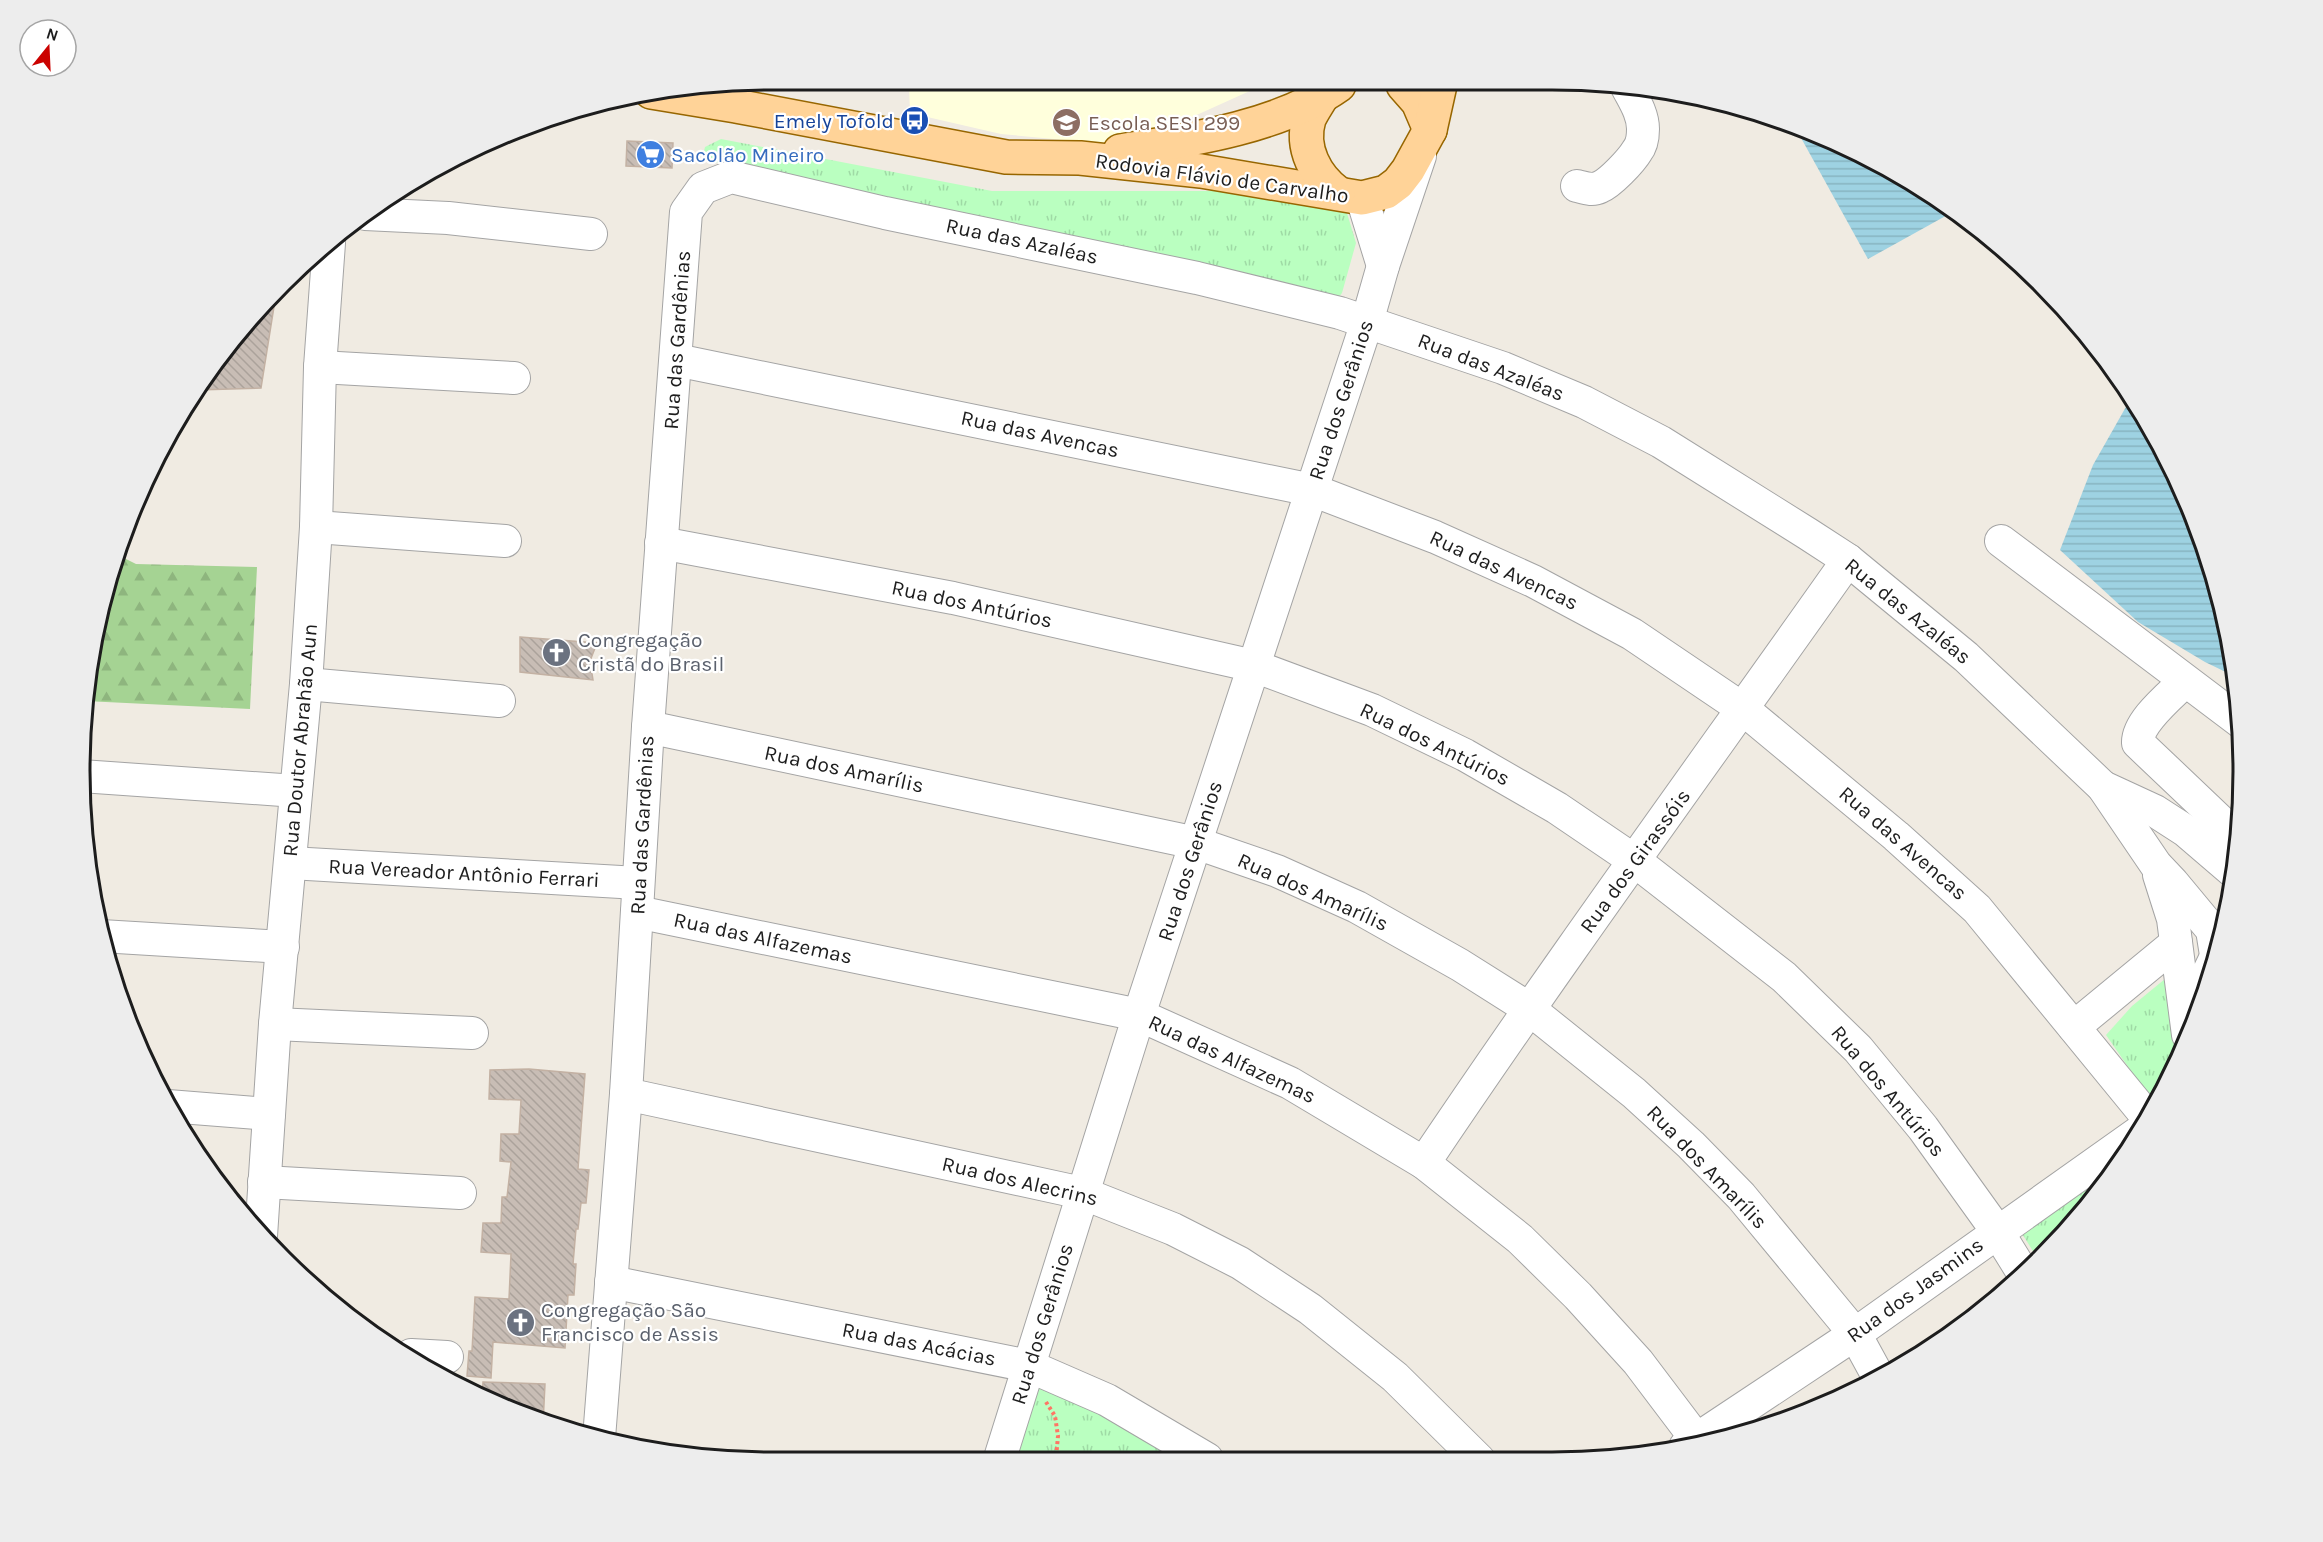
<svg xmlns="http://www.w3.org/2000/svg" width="2323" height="1542" font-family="Karla,sans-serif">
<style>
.education{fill:#ffffdc}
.forest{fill:url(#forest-firs)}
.park{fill:url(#park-tufts)}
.parking{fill:#e9e9e9}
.water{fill:url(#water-rules)}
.building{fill:url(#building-back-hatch);stroke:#c3b1a3;stroke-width:1.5}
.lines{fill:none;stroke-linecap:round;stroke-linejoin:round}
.minor-casing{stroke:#a4a4a4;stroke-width:34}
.major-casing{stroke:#976600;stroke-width:36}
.path{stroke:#ff7564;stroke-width:4;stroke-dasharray:3 3;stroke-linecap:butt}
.minor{stroke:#fff;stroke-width:32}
.major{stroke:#ffd398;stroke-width:33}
.labels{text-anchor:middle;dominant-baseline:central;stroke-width:4.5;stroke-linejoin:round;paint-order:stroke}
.transit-label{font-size:21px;fill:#164399;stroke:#fff;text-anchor:end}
.education-label{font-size:21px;fill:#785e54;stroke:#fff;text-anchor:start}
.shop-label{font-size:21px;fill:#366cbe;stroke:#fff;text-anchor:start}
.street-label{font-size:21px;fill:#1d1d1d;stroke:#fff}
.worship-label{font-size:21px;fill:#5b616d;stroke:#fff;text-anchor:start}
.rim{fill:none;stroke:#1d1d1d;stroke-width:3}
</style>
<defs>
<pattern id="forest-firs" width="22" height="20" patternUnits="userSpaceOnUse" patternTransform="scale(1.5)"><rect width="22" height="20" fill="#a5d393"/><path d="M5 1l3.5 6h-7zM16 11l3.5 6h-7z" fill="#8eb57e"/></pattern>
<pattern id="park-tufts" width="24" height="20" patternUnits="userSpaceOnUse" patternTransform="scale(1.5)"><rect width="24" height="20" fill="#baffc0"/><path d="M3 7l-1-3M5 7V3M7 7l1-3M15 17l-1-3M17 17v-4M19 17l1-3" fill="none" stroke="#9fdaa5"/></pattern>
<pattern id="water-rules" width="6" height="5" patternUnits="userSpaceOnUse" patternTransform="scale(1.5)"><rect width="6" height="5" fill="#9ed2e2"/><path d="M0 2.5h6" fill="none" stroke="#88b4c1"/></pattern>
<pattern id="building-back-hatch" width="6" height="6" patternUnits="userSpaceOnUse" patternTransform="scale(1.5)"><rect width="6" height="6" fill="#c8bdb5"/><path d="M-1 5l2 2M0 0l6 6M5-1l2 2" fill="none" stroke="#aba29b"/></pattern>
</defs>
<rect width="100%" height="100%" fill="#f0ebe2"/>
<path class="education" d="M909,85H1263L1128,146L1001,134L910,113Z"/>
<path class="forest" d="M116,554L136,564L257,567L250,709L85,701L103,592Z"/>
<g class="park">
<path d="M721,139L992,191H1267L1347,213L1356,243L1342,293L1333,304L702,159L705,147Z"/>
<path d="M2171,974L2182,988L2176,1061L2163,1090L2149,1097L2106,1035L2132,1006Z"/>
<path d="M2113,1169L2072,1227L2038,1259L2021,1232Z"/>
<path d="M1037,1387L1104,1413L1189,1459L1013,1458Z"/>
</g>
<path class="parking" d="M1125,1452L1134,1459H1087L1090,1454Z"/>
<g class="water">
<path d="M1795,127L1858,151L1951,213L1868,259Z"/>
<path d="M2131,398L2172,465L2220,592L2234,676L2205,662L2138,622L2060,550L2093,465Z"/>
</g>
<g class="building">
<path d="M627,141L673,143L672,168L626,166Z"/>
<path d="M277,288L261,388L199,390L223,350Z"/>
<path d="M520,637L597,643L590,661L593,680L520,672Z"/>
<path d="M529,1069L585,1074L578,1169L589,1170L586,1203H581L578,1229H576L573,1264H576L574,1295H568L565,1348L493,1342L491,1378L467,1376L469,1351H472L475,1297L509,1299L511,1254L481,1252L483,1223H501L502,1197H507L511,1162L500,1161L501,1134H519L521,1100L489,1099L490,1070Z"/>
<path d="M483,1382L545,1384L543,1424L482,1398Z"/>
</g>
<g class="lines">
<defs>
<g id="minor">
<path d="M1577,186C1585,188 1592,191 1600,187C1610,183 1631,161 1637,151C1642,145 1643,137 1643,129C1643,113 1633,99 1626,85"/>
<path d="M1362,198L1383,266"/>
<path d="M365,214L448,218L591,234"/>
<path d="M676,360L1312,490L1435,537L1533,581L1632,634L1743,709L1896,836L1977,909L2149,1119"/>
<path d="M320,367L514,378"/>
<path d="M316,527L505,541"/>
<path d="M2001,541L2242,723"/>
<path d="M661,543L953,598L1254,666L1372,710L1465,755L1557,808L1635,861L1784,977L1858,1049L1923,1128L1997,1231L2023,1273"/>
<path d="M2185,681C2170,696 2137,722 2138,743L2238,838"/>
<path d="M306,684L499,701"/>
<path d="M648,727L1196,843L1277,871L1357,907L1460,965L1528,1008L1634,1093L1691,1145L1741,1196L1855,1334L1879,1378"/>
<path d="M81,776L296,791"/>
<path d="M2103,787L2155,811L2186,831L2235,873"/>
<path d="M290,863L638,883"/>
<path d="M2159,875L2173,919L2188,1035"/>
<path d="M637,912L1139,1015L1290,1083L1424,1163L1520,1239L1578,1296L1638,1362L1700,1444"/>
<path d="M101,936L283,947"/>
<path d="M2187,1017L2214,961"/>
<path d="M275,1024L472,1033"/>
<path d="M2074,1027L2176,943"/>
<path d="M626,1094L1082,1193L1173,1229L1240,1263L1310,1309L1395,1377L1479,1460"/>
<path d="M168,1106L269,1114"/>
<path d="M1424,1163C1561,959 1706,761 1848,560"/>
<path d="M264,1182L460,1193"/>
<path d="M261,1236L275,1024L306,684L316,527L320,367L329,243"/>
<path d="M611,1282L1029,1366L1107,1400L1207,1459"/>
<path d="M411,1355L447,1357"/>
<path d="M599,1438L626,1094L648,727L686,212L703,188L731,177L885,213L1197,278L1340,313L1503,368L1584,402L1661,442L1808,534L1848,560L1966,657L2103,787L2156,865L2173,883L2212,930L2216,955"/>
<path d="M1685,1447L1855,1334L2142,1130"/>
<path d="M1000,1458L1139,1015L1367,322L1383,266L1420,156"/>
</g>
<g id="major">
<path d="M1403,85L1418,102L1430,130"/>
<path d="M651,92L736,106L1006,157L1080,158L1201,171L1362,198L1386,192L1398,183L1408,170L1430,130L1440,85"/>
<path d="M1321,98C1317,105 1312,112 1309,119C1300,148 1316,177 1338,193"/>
<path d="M1120,151C1190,140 1280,127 1339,85"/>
</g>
</defs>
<use href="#minor" class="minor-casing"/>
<use href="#major" class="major-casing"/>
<path class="path" d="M1046,1402L1055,1416L1058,1436L1056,1458"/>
<use href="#minor" class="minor"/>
<use href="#major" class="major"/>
</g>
<defs>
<symbol id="bus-disc" viewBox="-11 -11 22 22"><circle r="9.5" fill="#1a4fb4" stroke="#fff"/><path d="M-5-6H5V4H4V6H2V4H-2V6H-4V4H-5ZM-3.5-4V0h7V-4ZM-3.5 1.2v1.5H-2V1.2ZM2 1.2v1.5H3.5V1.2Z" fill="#fff"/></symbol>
<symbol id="school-disc" viewBox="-11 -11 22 22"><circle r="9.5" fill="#8d6e63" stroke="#fff"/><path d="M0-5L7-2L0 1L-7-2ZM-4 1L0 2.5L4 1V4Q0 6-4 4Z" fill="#fff"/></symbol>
<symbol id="supermarket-disc" viewBox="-11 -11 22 22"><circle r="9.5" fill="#3f7fe0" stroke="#fff"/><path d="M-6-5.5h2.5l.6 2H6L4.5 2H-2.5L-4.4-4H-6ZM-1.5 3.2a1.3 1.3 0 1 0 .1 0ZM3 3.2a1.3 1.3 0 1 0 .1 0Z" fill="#fff"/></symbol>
<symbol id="church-disc" viewBox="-11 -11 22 22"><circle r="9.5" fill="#6b7280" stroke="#fff"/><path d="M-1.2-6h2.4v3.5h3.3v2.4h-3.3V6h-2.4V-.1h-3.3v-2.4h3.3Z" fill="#fff"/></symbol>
</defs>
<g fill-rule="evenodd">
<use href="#bus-disc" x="898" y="104" width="33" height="33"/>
<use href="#school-disc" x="1050" y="106" width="33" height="33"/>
<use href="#supermarket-disc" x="634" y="138" width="33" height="33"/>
<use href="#church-disc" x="540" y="636" width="33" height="33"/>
<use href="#church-disc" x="504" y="1306" width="33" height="33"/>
</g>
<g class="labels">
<g class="transit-label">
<text x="894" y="121">Emely Tofold</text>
</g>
<g class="education-label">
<text x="1088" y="123">Escola SESI 299</text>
</g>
<g class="shop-label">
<text x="671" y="155">Sacolão Mineiro</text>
</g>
<g class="street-label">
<text transform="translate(1222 178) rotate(8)">Rodovia Flávio de Carvalho</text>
<text transform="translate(1022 241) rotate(12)">Rua das Azaléas</text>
<text transform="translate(677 340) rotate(-86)">Rua das Gardênias</text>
<text transform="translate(1491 367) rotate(21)">Rua das Azaléas</text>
<text transform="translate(1341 400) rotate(-72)">Rua dos Gerânios</text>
<text transform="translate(1040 434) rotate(12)">Rua das Avencas</text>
<text transform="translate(1504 570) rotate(25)">Rua das Avencas</text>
<text transform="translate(972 604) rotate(12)">Rua dos Antúrios</text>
<text transform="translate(1908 611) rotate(39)">Rua das Azaléas</text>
<text transform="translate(300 740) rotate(-85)">Rua Doutor Abrahão Aun</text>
<text transform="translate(1435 744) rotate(26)">Rua dos Antúrios</text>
<text transform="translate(844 769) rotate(12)">Rua dos Amarílis</text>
<text transform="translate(642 825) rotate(-87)">Rua das Gardênias</text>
<text transform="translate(1903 843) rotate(41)">Rua das Avencas</text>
<text transform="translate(1190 861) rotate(-72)">Rua dos Gerânios</text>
<text transform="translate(1635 861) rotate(-54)">Rua dos Girassóis</text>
<text transform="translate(464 873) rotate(3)">Rua Vereador Antônio Ferrari</text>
<text transform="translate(1313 892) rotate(24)">Rua dos Amarílis</text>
<text transform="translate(763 938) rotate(12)">Rua das Alfazemas</text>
<text transform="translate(1232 1059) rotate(25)">Rua das Alfazemas</text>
<text transform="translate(1888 1091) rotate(50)">Rua dos Antúrios</text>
<text transform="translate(1707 1167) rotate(46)">Rua dos Amarílis</text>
<text transform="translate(1020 1181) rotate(13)">Rua dos Alecrins</text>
<text transform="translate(1915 1290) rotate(-36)">Rua dos Jasmins</text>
<text transform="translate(1042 1324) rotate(-73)">Rua dos Gerânios</text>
<text transform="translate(919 1344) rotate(11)">Rua das Acácias</text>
</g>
<g class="worship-label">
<text x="578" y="640">Congregação<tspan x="578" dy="24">Cristã do Brasil</tspan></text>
<text x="541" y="1310">Congregação São<tspan x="541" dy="24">Francisco de Assis</tspan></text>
</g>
</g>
<path d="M0 0H2323V1542H0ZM771 90H1552A681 681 0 0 1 2233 771V771A681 681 0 0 1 1552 1452H771A681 681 0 0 1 90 771V771A681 681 0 0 1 771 90Z" fill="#ededed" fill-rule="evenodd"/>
<path class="rim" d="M771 90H1552A681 681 0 0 1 2233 771V771A681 681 0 0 1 1552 1452H771A681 681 0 0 1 90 771V771A681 681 0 0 1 771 90Z"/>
<g transform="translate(48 48) rotate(18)"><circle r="28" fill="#ffffff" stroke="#a5a5a5" stroke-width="1.5"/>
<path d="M0-4.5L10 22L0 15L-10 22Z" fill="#cb0200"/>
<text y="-9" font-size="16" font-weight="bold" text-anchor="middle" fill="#1d1d1d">N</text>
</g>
</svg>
